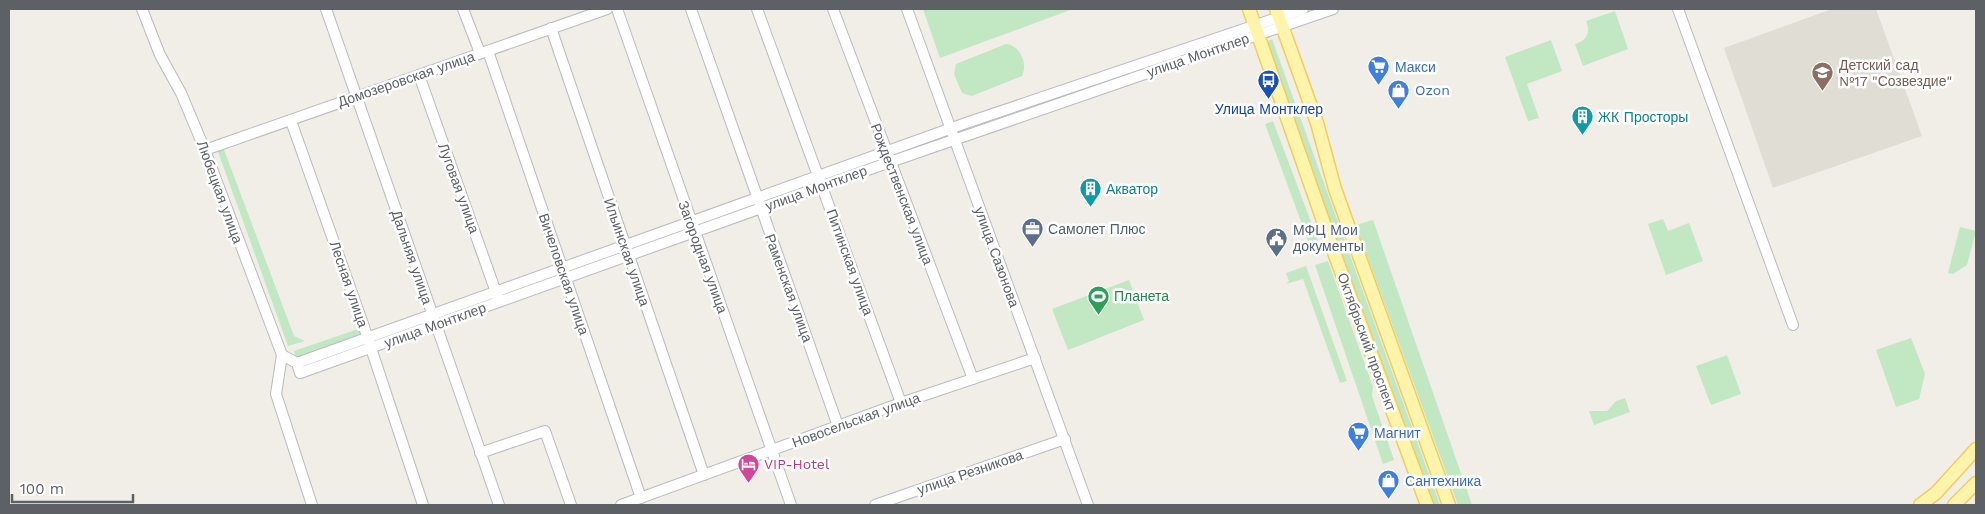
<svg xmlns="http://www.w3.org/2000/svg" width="1985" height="514" font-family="'Work Sans',sans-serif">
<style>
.education{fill:#e0ddd4}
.green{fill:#c2e7c3}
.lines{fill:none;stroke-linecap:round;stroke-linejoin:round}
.minor-casing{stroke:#b8bbbf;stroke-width:12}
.major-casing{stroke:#f3cd5c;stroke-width:15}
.minor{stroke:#fff;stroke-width:10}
.major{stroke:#fff4ac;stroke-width:12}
.labels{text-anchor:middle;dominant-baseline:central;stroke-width:5;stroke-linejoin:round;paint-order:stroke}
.street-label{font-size:14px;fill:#5d6166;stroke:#fff}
.education-label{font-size:14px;fill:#785e54;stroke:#fff;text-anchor:start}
.shop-label{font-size:14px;fill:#366cbe;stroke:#fff;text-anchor:start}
.transit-label{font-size:14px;fill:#164399;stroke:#fff}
.culture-label{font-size:14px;fill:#0d838f;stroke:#fff;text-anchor:start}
.service-label{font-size:14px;fill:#4e5e75;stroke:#fff;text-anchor:start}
.leisure-label{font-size:14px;fill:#27864d;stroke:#fff;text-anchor:start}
.hotel-label{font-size:14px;fill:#b23c85;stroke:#fff;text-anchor:start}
</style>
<rect width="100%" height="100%" fill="#f0eee6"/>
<path class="education" d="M1832,9H1876L1922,136L1773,188L1724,48Z"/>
<g class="green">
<path d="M923,9H1073L940,58Z"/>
<path d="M1615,11L1628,49L1583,66L1575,44C1587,41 1591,32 1586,21Z"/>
<path d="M1272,39L1440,505H1431L1265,42Z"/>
<path d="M1551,40L1562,71L1527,84L1539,118L1528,121L1505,57Z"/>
<path d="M1006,44C1020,45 1028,63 1022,76L972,96L962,93L954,74L956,64Z"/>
<path d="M1273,121L1322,251L1313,254L1265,124Z"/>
<path d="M223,147L294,336L305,341L288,346L217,149Z"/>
<path d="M1663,219L1668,231L1689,223L1703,261L1666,275L1648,224Z"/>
<path d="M1373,220L1472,505H1458L1356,225Z"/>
<path d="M1960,227L1976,231L1967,265L1953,274L1948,273Z"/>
<path d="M1328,261L1373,387L1372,396L1394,460L1383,464L1315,265Z"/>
<path d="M1306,266L1347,381L1340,383L1303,279L1286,284L1289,281L1286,273Z"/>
<path d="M1129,280L1144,320L1068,350L1052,309Z"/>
<path d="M361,328L360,336L296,359L294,351Z"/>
<path d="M1911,338L1925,374L1919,399L1896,407L1876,350Z"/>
<path d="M1727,355L1741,394L1711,405L1696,366Z"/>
<path d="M1625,398L1630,412L1594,425L1589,411H1607L1616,401Z"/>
</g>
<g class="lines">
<defs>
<g id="minor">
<path d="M142,9L160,55L181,93L205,150L282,355L276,394L312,505"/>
<path d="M326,9L499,505"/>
<path d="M463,9L480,53"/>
<path d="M617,9L791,505"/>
<path d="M691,9L838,426"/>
<path d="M757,9L901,403"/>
<path d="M833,9L973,379"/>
<path d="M907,9L1088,505"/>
<path d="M1678,9L1793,325"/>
<path d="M551,28L704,475"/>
<path d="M488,51L641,498"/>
<path d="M419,75L498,298"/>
<path d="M291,121L363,324L423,505"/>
<path d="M205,150L607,9"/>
<path d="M282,355L297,363L300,373L890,162L1333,9"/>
<path d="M297,363L966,123L1303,9"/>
<path d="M480,453L545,431L571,505"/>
<path d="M621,505L901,403L1035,358"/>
<path d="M875,505L1065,439"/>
</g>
<g id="major">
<path d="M1249,9L1335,255L1427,505"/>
<path d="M1276,9L1317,123L1335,189L1449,505"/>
<path d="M1920,505L1936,493L1976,449"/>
<path d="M1954,505L1976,483"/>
</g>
</defs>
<use href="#minor" class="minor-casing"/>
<use href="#major" class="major-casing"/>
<use href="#minor" class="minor"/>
<use href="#major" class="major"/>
</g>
<defs>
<symbol id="supermarket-pin" viewBox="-11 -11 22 30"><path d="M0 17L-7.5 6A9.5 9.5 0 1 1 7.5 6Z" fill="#3f7fe0" stroke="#fff"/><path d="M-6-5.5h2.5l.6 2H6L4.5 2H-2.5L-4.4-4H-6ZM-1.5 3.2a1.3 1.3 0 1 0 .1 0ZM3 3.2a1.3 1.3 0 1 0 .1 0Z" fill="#fff"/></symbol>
<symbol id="school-pin" viewBox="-11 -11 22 30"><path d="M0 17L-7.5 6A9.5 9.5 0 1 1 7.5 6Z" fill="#8d6e63" stroke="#fff"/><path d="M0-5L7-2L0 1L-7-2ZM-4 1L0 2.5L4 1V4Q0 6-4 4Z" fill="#fff"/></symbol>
<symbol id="bus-pin" viewBox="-11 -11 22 30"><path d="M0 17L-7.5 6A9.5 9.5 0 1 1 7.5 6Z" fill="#1a4fb4" stroke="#fff"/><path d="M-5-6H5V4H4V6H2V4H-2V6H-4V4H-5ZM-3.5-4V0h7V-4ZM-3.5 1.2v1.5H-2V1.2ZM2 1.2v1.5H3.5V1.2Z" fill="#fff"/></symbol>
<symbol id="shop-pin" viewBox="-11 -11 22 30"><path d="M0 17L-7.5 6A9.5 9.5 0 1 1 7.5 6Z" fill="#3f7fe0" stroke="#fff"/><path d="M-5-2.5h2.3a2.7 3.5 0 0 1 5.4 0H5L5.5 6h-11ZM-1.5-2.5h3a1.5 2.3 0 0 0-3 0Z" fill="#fff"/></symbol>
<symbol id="building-pin" viewBox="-11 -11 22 30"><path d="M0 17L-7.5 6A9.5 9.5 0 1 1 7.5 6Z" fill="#0f9aa8" stroke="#fff"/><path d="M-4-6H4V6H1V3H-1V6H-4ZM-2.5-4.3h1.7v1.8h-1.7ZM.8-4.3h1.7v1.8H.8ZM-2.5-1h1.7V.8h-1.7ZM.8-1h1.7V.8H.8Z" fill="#fff"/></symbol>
<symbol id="office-pin" viewBox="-11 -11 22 30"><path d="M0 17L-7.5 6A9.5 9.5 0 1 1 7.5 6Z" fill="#5c6f8a" stroke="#fff"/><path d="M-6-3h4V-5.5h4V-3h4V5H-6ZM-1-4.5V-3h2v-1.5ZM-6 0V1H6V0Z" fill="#fff"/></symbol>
<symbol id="civic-pin" viewBox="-11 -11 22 30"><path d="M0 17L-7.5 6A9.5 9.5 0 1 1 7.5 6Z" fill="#5c6f8a" stroke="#fff"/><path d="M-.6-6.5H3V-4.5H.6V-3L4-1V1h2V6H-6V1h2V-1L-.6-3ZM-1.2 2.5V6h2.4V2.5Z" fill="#fff"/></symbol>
<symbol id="stadium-pin" viewBox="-11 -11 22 30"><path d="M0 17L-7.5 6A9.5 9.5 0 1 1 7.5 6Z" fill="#2e9e5b" stroke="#fff"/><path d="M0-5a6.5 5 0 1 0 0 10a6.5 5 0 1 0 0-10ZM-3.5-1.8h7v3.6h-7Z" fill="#fff"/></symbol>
<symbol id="hotel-pin" viewBox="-11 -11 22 30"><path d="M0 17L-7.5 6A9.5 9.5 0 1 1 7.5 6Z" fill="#d1479c" stroke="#fff"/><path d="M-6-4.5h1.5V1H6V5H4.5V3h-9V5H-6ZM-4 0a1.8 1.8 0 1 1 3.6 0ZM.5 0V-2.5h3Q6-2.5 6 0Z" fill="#fff"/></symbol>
</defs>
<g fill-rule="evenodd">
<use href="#supermarket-pin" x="1366" y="54" width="25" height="34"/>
<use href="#school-pin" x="1810" y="60" width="25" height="34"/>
<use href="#bus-pin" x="1256" y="68" width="25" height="34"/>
<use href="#shop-pin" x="1386" y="78" width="25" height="34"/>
<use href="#building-pin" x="1570" y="104" width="25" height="34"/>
<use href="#building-pin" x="1078" y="176" width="25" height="34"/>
<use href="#office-pin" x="1020" y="216" width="25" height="34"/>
<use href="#civic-pin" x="1264" y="226" width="25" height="34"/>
<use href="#stadium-pin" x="1086" y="284" width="25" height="34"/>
<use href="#supermarket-pin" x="1346" y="420" width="25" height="34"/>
<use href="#hotel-pin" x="736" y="452" width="25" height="34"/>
<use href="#shop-pin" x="1376" y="468" width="25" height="34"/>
</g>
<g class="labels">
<g class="street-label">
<text transform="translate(1198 55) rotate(-19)">улица Монтклер</text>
<text transform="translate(406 79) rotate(-19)">Домозеровская улица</text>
<text transform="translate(459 188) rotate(70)">Луговая улица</text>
<text transform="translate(816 188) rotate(-20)">улица Монтклер</text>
<text transform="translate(220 192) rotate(70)">Любецкая улица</text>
<text transform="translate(902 194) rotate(69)">Рождественская улица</text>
<text transform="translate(627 252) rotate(71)">Ильинская улица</text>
<text transform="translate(412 257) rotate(71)">Дальняя улица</text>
<text transform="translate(703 257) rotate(70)">Загородная улица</text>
<text transform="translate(997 257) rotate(70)">улица Сазонова</text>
<text transform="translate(850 262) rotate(70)">Питинская улица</text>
<text transform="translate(564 274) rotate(71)">Вичеловская улица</text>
<text transform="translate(349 284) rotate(71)">Лесная улица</text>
<text transform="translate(789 288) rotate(70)">Раменская улица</text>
<text transform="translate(435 325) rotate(-20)">улица Монтклер</text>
<text transform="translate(1367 342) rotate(70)">Октябрьский проспект</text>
<text transform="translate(856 420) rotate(-20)">Новосельская улица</text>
<text transform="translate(970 472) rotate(-19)">улица Резникова</text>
</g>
<g class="education-label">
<text x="1839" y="65">Детский сад<tspan x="1839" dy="16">№17 "Созвездие"</tspan></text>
</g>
<g class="shop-label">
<text x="1395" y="67">Макси</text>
<text x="1415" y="90">Ozon</text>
<text x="1374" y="433">Магнит</text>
<text x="1405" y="481">Сантехника</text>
</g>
<g class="transit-label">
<text x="1269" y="109">Улица Монтклер</text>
</g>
<g class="culture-label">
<text x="1598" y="117">ЖК Просторы</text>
<text x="1106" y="189">Акватор</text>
</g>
<g class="service-label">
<text x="1048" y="229">Самолет Плюс</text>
<text x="1293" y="230">МФЦ Мои<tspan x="1293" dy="16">документы</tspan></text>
</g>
<g class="leisure-label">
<text x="1114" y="296">Планета</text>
</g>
<g class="hotel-label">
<text x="764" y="464">VIP-Hotel</text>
</g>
</g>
<rect width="1985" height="514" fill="none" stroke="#5d6166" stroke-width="20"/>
<path d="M12 494v8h121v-8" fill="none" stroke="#5d6166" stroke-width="2.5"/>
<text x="20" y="494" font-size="15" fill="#5d6166" stroke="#ffffff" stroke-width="4" paint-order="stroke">100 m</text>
</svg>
